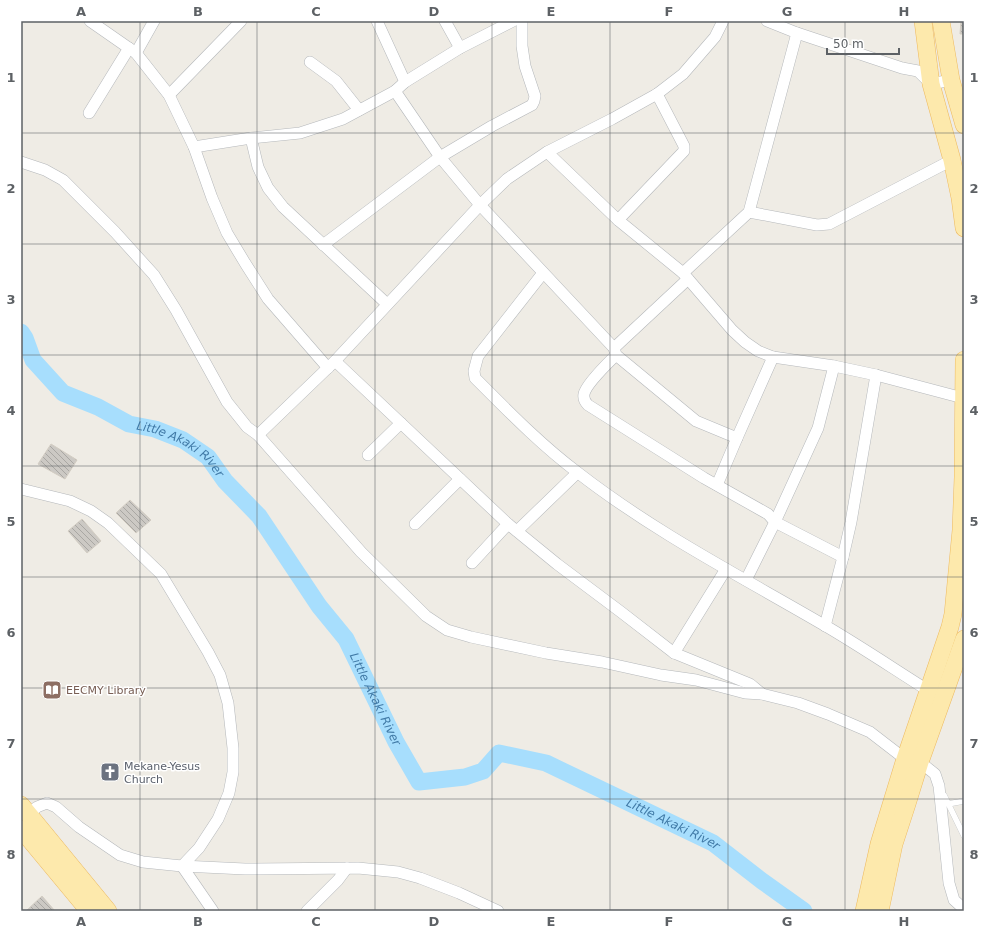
<svg xmlns="http://www.w3.org/2000/svg" width="985" height="932" font-family="'DejaVu Sans',sans-serif">
<style>
.lines{fill:none;stroke-linecap:round;stroke-linejoin:round}
.river{stroke:#a7defd;stroke-width:17}
.building{fill:url(#building-back-hatch);stroke:#d3cdc3}
.lane-casing{stroke:#b5b8bb;stroke-width:6}
.street-casing{stroke:#b5b8bb;stroke-width:12}
.primary-casing{stroke:#eeba5f;stroke-width:18}
.lane{stroke:#fff;stroke-width:5.5}
.street{stroke:#fff;stroke-width:11}
.primary{stroke:#fde9ac;stroke-width:17}
.grid{fill:none;stroke:#5d6165;stroke-width:1;stroke-opacity:0.55}
.labels{text-anchor:middle;dominant-baseline:central;stroke-width:3;stroke-linejoin:round;paint-order:stroke}
.education-label{font-size:11px;fill:#785e54;stroke:#fff;text-anchor:start}
.worship-label{font-size:11px;fill:#5b616d;stroke:#fff;text-anchor:start}
.water-label{font-size:12px;font-style:italic;fill:#417aa7;stroke:#fff}
.neatline{fill:none;stroke:#5d6165;stroke-width:1.5}
.grid-label{font-size:13px;text-anchor:middle;font-weight:bold;fill:#5d6165}
</style>
<defs>
<pattern id="building-back-hatch" width="6" height="6" patternUnits="userSpaceOnUse"><rect width="6" height="6" fill="#ccc9c4"/><path d="M-1 5l2 2M0 0l6 6M5-1l2 2" fill="none" stroke="#a9a7a3"/></pattern>
</defs>
<rect width="100%" height="100%" fill="#efece5"/>
<g class="lines">
<path class="river" id="s1" d="M21,332L25,338L33,360L63,393L98,407L129,424L155,429L183,440L208,457L225,481L259,516L319,606L346,639L396,742L419,782L465,777L483,771L499,753L546,763L713,843L762,881L804,911"/>
</g>
<g class="building">
<path d="M961,21H964V34H960Z"/>
<path d="M51,444L77,460L65,479L38,464Z"/>
<path d="M130,500L151,520L136,533L116,513Z"/>
<path d="M82,519L101,541L87,553L68,531Z"/>
<path d="M42,896L55,911H26Z"/>
</g>
<g class="lines">
<defs>
<g id="lane">
<path d="M944,795L964,836"/>
<path d="M948,804L964,801"/>
</g>
<g id="street">
<path d="M90,21L136,53L169,95L194,147L212,198L227,233L245,263L268,299L328,368"/>
<path d="M377,21L405,82"/>
<path d="M445,21L460,48"/>
<path d="M767,21L797,33L902,68L918,71L931,84L951,80"/>
<path d="M136,53L154,21"/>
<path d="M310,62L336,81L359,110"/>
<path d="M395,91L440,157L480,205L614,348"/>
<path d="M169,95L241,21"/>
<path d="M89,113L129,48"/>
<path d="M251,138L258,167L268,188L283,207L387,304"/>
<path d="M194,147L251,138L300,133L343,119L395,91L405,82L460,48L513,21"/>
<path d="M547,152L618,220L683,273L732,330L745,342L758,351L773,357L834,366L876,375L963,398"/>
<path d="M21,162L45,170L63,180L115,232L154,275L176,310L227,402L247,427L258,435L296,478L361,552L426,616L447,630L471,637L546,653L602,662L661,675L696,680L745,693L762,694L798,703L828,714L870,732L905,759"/>
<path d="M749,212L817,225L829,224L952,160"/>
<path d="M618,220L684,151V146L657,94"/>
<path d="M323,245L440,157L492,126L532,105L534,101L535,96L525,66L522,46V21"/>
<path d="M543,273L478,356L474,371L475,378C508,411 540,444 577,472C654,532 740,576 824,625C860,646 894,669 929,691"/>
<path d="M683,273L749,212L797,33"/>
<path d="M688,279L614,348L616,355L696,421L737,438"/>
<path d="M616,355C608,363 586,384 584,394C583,399 585,402 588,405L704,478L768,514L775,522L843,557"/>
<path d="M335,361L508,524L557,564L621,612L674,653L750,684L762,694"/>
<path d="M258,435L335,361L480,205L507,179L547,152L612,119L657,94L683,74L715,37L723,21"/>
<path d="M368,455L401,423"/>
<path d="M717,485L737,438L773,357"/>
<path d="M21,489L70,501L91,511L108,523L161,574L208,652L220,675L228,703L233,748V772L229,793L218,819L199,848L182,866"/>
<path d="M415,524L460,479"/>
<path d="M517,531L577,473"/>
<path d="M472,563L508,524"/>
<path d="M746,580L775,522L818,428L834,366"/>
<path d="M825,626L843,557L851,522L876,375"/>
<path d="M674,653L726,569"/>
<path d="M920,762L935,774L939,786L949,883L954,900L964,909"/>
<path d="M29,814L37,807L47,803L56,807L79,827L120,855L143,862L182,866L245,869L358,868L398,872L420,878L459,893L498,911"/>
<path d="M182,866L213,911"/>
<path d="M307,911L338,880L347,868"/>
</g>
<g id="primary">
<path d="M923,21L931,84L952,160L960,198L964,228"/>
<path d="M941,21L951,80L964,125"/>
<path d="M21,805L108,911"/>
<path d="M21,829L89,911"/>
<path d="M864,911L879,844L905,759L950,627L953,614L961,530L963,477L964,360"/>
<path d="M880,911L894,844L907,804L920,762L964,639"/>
</g>
</defs>
<use href="#lane" class="lane-casing"/>
<use href="#street" class="street-casing"/>
<use href="#primary" class="primary-casing"/>
<use href="#lane" class="lane"/>
<use href="#street" class="street"/>
<use href="#primary" class="primary"/>
</g>
<path class="grid" d="M140,21V911M257,21V911M375,21V911M492,21V911M610,21V911M728,21V911M845,21V911M21,133H964M21,244H964M21,355H964M21,466H964M21,577H964M21,688H964M21,799H964"/>
<defs>
<symbol id="library-square" viewBox="-11 -11 22 22"><rect x="-9" y="-9" width="18" height="18" rx="4" fill="#8d6e63" stroke="#fff"/><path d="M-6-4Q-3-5.5-.7-3.5V5Q-3 3-6 4ZM6-4Q3-5.5 .7-3.5V5Q3 3 6 4Z" fill="#fff"/></symbol>
<symbol id="church-square" viewBox="-11 -11 22 22"><rect x="-9" y="-9" width="18" height="18" rx="4" fill="#6b7280" stroke="#fff"/><path d="M-1.2-6h2.4v3.5h3.3v2.4h-3.3V6h-2.4V-.1h-3.3v-2.4h3.3Z" fill="#fff"/></symbol>
</defs>
<g fill-rule="evenodd">
<use href="#library-square" x="41" y="679" width="22" height="22"/>
<use href="#church-square" x="99" y="761" width="22" height="22"/>
</g>
<g class="labels">
<g class="education-label">
<text x="66" y="690">EECMY Library</text>
</g>
<g class="worship-label">
<text x="124" y="766">Mekane-Yesus<tspan x="124" dy="13">Church</tspan></text>
</g>
<g class="water-label">
<text stroke="none"><textPath href="#s1" startOffset="207">Little Akaki River</textPath></text>
<text stroke="none"><textPath href="#s1" startOffset="531">Little Akaki River</textPath></text>
<text stroke="none"><textPath href="#s1" startOffset="903">Little Akaki River</textPath></text>
</g>
</g>
<rect width="985" height="932" fill="none" stroke="#ffffff" stroke-width="44"/>
<path d="M827 48v6h72v-6" fill="none" stroke="#5d6165" stroke-width="2"/>
<text x="833" y="48" font-size="12" fill="#5d6165" stroke="#ffffff" stroke-width="3" paint-order="stroke">50 m</text>
<rect x="22" y="22" width="941" height="888" class="neatline"/>
<g class="grid-label">
<text x="81" y="16">A</text>
<text x="198" y="16">B</text>
<text x="316" y="16">C</text>
<text x="434" y="16">D</text>
<text x="551" y="16">E</text>
<text x="669" y="16">F</text>
<text x="787" y="16">G</text>
<text x="904" y="16">H</text>
<text x="11" y="82">1</text>
<text x="974" y="82">1</text>
<text x="11" y="193">2</text>
<text x="974" y="193">2</text>
<text x="11" y="304">3</text>
<text x="974" y="304">3</text>
<text x="11" y="415">4</text>
<text x="974" y="415">4</text>
<text x="11" y="526">5</text>
<text x="974" y="526">5</text>
<text x="11" y="637">6</text>
<text x="974" y="637">6</text>
<text x="11" y="748">7</text>
<text x="974" y="748">7</text>
<text x="11" y="859">8</text>
<text x="974" y="859">8</text>
<text x="81" y="926">A</text>
<text x="198" y="926">B</text>
<text x="316" y="926">C</text>
<text x="434" y="926">D</text>
<text x="551" y="926">E</text>
<text x="669" y="926">F</text>
<text x="787" y="926">G</text>
<text x="904" y="926">H</text>
</g>
</svg>
